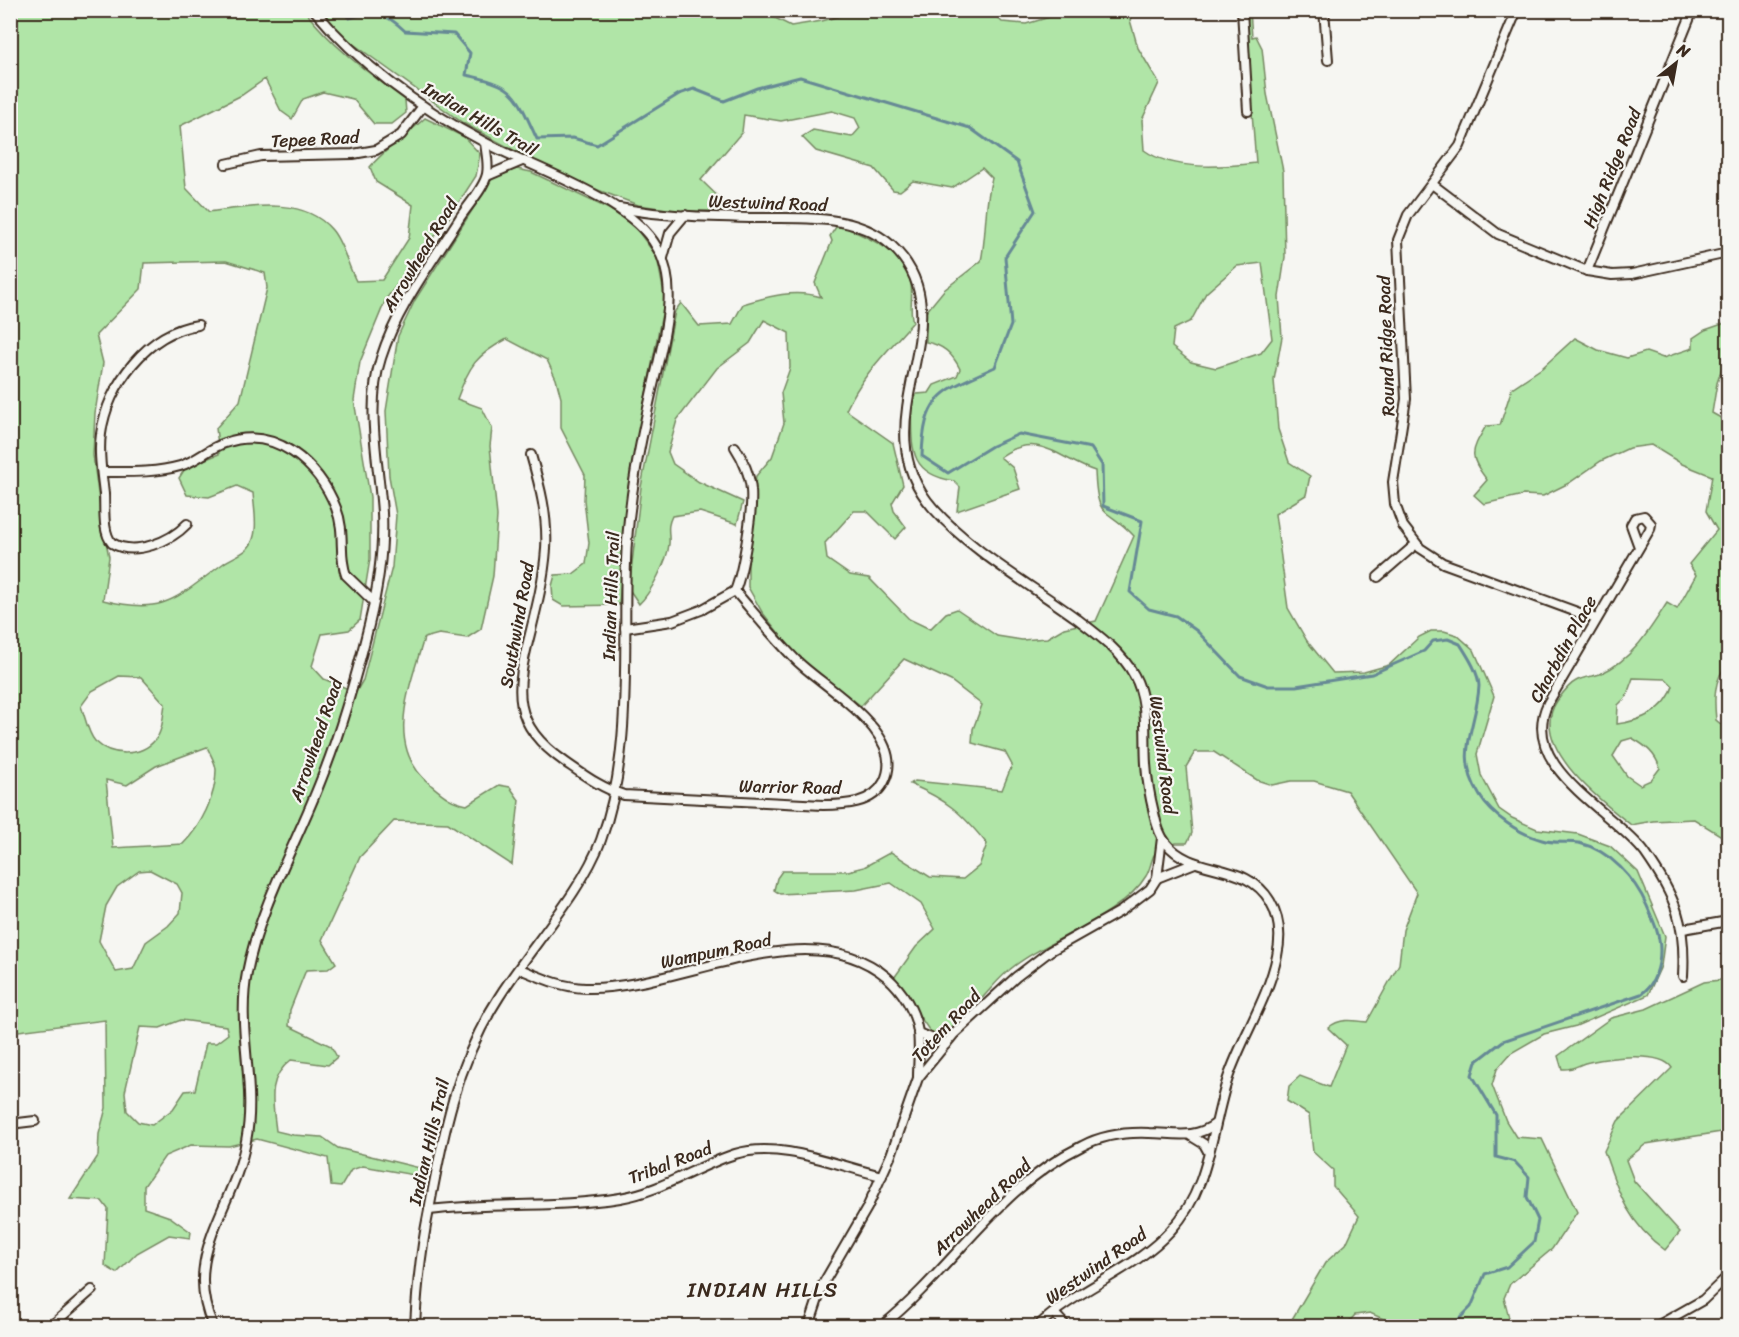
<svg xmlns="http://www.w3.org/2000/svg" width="1739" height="1337" font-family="Sriracha,sans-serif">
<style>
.green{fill:#b0e5a7;stroke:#768862;stroke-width:1.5;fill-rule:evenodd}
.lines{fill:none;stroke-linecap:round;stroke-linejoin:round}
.stream{stroke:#668995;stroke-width:3}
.street-casing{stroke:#3b2a1e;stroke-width:12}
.street{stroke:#f6f6f2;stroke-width:8}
.labels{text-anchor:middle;stroke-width:4.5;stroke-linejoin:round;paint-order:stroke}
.street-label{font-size:18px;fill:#3b2a1e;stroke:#f6f6f2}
.quarter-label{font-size:21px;letter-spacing:1.5px;fill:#3b2a1e;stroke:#f6f6f2}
</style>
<rect width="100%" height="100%" fill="#f6f6f2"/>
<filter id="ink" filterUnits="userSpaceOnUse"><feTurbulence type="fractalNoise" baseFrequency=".0167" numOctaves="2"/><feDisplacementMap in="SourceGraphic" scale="12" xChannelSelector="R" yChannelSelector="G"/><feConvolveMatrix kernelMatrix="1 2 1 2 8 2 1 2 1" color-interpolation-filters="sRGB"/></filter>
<g filter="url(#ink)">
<g class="green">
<path d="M 768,10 L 769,15 L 791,26 L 822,21 L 861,10 L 990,11 L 1002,22 L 1026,24 L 1070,11 L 1134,11 L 1130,20 L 1138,48 L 1159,83 L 1142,120 L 1144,150 C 1173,171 1222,167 1256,163 L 1244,11 L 1250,11 L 1252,37 L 1256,36 L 1262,48 L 1267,94 L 1283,171 L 1285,257 L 1279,297 L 1282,337 L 1274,380 L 1278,429 L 1289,462 L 1310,476 L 1306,495 L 1275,514 L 1288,608 L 1307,641 L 1333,673 L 1364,672 L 1389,665 L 1419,637 L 1431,631 L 1444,631 L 1457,635 L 1474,650 L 1494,696 L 1477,754 L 1481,775 L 1499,809 L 1512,818 L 1537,829 L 1578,834 L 1610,846 L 1638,872 L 1665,936 L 1661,966 L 1648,995 L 1576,1026 L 1544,1034 L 1511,1053 L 1497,1069 L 1492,1085 L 1506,1121 L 1516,1137 L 1542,1139 L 1577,1212 L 1552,1249 L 1510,1284 L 1504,1298 L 1511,1326 L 1399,1326 L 1370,1313 L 1355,1315 L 1345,1326 L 1288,1326 L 1325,1263 L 1346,1244 L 1359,1216 L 1333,1186 L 1333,1170 L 1313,1152 L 1309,1115 L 1287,1101 L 1289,1086 L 1300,1076 L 1329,1087 L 1346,1045 L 1328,1028 C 1339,1018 1353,1020 1367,1022 L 1399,964 L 1403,930 L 1417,893 L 1347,791 L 1314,781 L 1291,781 L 1272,785 L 1257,780 L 1214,752 L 1195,752 L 1186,767 L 1192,833 L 1187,843 L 1176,843 L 1154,855 C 1151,861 1150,870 1146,876 C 1121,918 1043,940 1007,972 C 984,991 962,1033 931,1033 L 894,978 L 916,947 L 935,929 L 921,904 L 891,883 L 856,890 L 780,894 L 774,890 L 777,878 L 782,871 L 848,871 L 864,867 L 891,852 L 930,877 L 963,879 L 979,866 L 987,844 C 961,812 947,800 910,784 L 915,781 L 1002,790 L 1012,765 L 1005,752 L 972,743 L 973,729 L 982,705 L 951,681 L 904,659 L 861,706 L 796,655 L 762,612 L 748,587 L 748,547 L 756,476 L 772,457 L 784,423 L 781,393 L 790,368 L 789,333 L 764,320 L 750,343 L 717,368 L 677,420 L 668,452 L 673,464 L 699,482 L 743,502 L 737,524 L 700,512 L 672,516 C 666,528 670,532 669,544 C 668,560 650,594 639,604 L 629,589 L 641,487 L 675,311 L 681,303 L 699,326 L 732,324 L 743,304 C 769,296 795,289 821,297 L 815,283 L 832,241 L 830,236 L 836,227 L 844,227 C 871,239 906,252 911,285 C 913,297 909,311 913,322 C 886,353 864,372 846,410 L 893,443 L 903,485 L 892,503 L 894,511 L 906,527 L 895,539 L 867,511 L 854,511 L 825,543 L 827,559 L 850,575 L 869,578 L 909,619 L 930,629 L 946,613 L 957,609 L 997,636 L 1022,640 L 1047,638 L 1064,628 L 1096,621 L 1134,536 C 1105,505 1097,522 1095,471 C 1060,460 1039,429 1000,457 L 1013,468 L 1020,489 L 957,511 L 960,487 L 954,481 C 904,473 913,442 911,400 L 917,394 L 929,393 L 934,385 L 957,376 L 960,369 C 952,353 943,345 926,342 L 926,312 L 944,290 L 981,261 C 987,232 984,206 992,178 L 982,168 L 952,188 L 913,181 L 900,191 L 893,190 L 874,168 L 816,151 L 802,137 L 813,130 L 852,137 L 860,128 L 855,118 L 832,111 L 781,121 L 744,115 L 742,132 L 701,180 L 733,211 L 682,211 L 638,205 L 566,178 L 463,123 L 341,35 L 320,11 ZM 1262,263 L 1272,339 L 1261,353 L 1216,368 L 1191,362 L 1172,347 L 1174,329 L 1191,321 L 1206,293 L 1237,266 Z"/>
<path d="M 10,11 L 305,11 C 331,46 370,74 405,100 L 406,113 L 392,124 L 374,124 L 353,99 L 323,92 L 303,99 L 292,119 L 281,111 L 265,79 L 242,95 L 180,126 L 186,188 L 209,212 C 248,207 303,195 332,230 C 343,243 348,266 356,281 L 382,280 L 409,238 L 413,205 L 376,182 L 370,167 C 386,148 407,135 425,118 L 464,137 L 480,154 L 476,176 L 448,219 L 386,299 L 360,362 L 354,400 L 370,497 L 370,559 L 360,620 L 349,630 L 322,634 L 312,666 L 324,679 L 356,692 L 363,680 L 392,567 L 396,515 L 389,476 L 386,411 L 398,336 L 415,300 L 492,179 L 500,173 L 517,169 L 531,172 L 609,209 L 635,227 L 657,257 L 665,299 L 630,474 L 619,605 L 563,606 L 553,600 L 552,586 L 555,575 L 573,574 L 586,564 L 589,543 L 584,500 L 585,475 L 561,428 L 561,398 L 556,379 L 547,360 L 507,339 C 476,355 469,366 457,399 L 482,408 L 492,428 L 490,446 L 497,516 L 493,576 L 481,629 L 467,638 L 439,634 L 424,638 C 410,687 383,747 431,785 C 443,795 451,802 467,805 L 499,785 L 510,787 L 519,800 L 512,865 L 448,823 L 394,821 L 360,857 L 322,940 L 336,963 L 328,969 L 306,970 L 290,1010 L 289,1026 L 331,1046 L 337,1057 L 328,1065 L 291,1060 C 266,1079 273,1103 276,1131 L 293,1135 L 322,1137 L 338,1148 L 428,1170 L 425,1177 L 363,1166 L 351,1170 L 341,1187 L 331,1186 L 328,1158 L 257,1139 L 229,1146 L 191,1145 L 165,1156 L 144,1186 L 144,1208 L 170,1217 L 191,1232 L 190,1238 L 169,1235 L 137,1253 L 117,1273 L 105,1266 L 108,1209 L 102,1201 L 70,1199 L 98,1156 L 99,1134 L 106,1108 L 105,1020 L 11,1032 ZM 226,261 L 265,273 L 267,288 L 240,401 L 216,428 L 219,454 L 186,467 L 179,478 L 187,495 L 209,497 L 237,486 L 253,493 C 254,509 260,535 248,548 C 243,554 231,558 224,563 C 176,598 165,616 103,600 L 109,557 L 101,516 L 93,455 L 95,413 L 103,363 L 96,335 L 141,289 L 144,263 ZM 119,676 L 141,677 L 165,704 C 163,714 163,732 155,740 C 141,757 111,757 95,741 C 88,734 85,716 81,706 L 92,691 ZM 207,747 C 210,754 216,763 216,770 C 216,796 201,826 183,844 L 113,848 L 106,780 L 127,785 L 156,766 ZM 150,870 L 177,884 L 182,893 L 180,913 L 168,926 L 146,942 L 133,969 L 116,972 L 99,941 L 106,906 L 117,887 L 139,871 ZM 181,1020 L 226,1026 L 228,1034 L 216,1043 L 206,1043 L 195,1090 L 185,1091 L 173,1109 L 152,1125 L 138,1122 L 127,1111 L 125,1092 L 140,1027 L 160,1028 Z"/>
<path d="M 1728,322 L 1728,350 L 1717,383 L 1712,413 L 1728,422 L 1728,664 C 1713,679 1714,700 1716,720 L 1728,730 L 1728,840 L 1694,819 L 1653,821 L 1631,825 C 1601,801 1527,745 1557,701 C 1562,694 1568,685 1576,681 C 1584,676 1594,677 1602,673 C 1633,659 1650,629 1667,603 L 1677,609 L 1696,575 L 1689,564 L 1717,530 L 1706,511 L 1712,476 L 1682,464 L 1651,445 L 1629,448 L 1601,461 L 1569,483 L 1543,496 L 1523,495 L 1484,504 L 1474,495 L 1487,480 C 1468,455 1471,452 1486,426 L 1500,425 L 1512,388 L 1542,368 L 1575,338 L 1598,350 L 1627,358 L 1646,352 L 1663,358 L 1693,348 L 1693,338 L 1705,330 ZM 1633,678 L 1666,679 L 1673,686 C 1666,711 1640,721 1617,724 L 1618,705 L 1626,697 ZM 1632,738 C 1646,746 1655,753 1660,768 L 1651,780 L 1640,785 L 1627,776 L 1613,756 L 1622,741 Z"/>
<path d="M 1728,979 L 1728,1124 L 1721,1132 L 1646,1144 L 1626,1160 L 1634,1181 L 1680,1232 L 1665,1250 C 1628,1224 1618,1192 1604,1151 L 1618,1121 L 1672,1068 C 1661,1050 1608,1058 1589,1062 C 1578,1064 1575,1070 1562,1069 L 1558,1056 L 1611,1018 L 1646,1009 L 1704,982 Z"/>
</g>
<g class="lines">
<path class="stream" d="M 344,10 L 349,18 C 375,10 385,12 405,31 L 454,34 L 470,53 L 466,75 C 518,85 516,95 537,139 L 573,138 L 597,145 L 679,94 L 694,89 L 724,101 L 757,88 L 800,77 L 970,128 L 1017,162 L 1035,211 L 1005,257 L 1011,325 L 995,367 C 943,391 924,393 922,456 L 948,473 L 992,446 L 1019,434 L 1091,448 L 1102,465 L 1103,506 L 1142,521 L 1130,592 L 1149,609 L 1176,616 L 1197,631 L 1240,676 L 1268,686 L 1296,686 L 1372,674 L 1424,651 L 1433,641 L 1448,639 L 1460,644 C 1467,655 1479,673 1479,686 C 1477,728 1453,753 1480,796 C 1492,816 1520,834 1542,840 C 1554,844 1567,841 1579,843 C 1610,850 1635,879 1647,906 C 1653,920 1660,934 1660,950 C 1660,966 1655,985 1641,994 L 1503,1041 L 1476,1062 L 1472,1075 L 1496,1115 L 1496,1157 L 1515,1162 L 1529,1177 L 1527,1197 L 1538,1220 L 1534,1242 L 1507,1267 L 1485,1274 L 1471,1307 L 1452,1326"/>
<defs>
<g id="street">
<path d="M 314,10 C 361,66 421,109 486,143 C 534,168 623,197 653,241 C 681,281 665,332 655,377 C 641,438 628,499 626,561 C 623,653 633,753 601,840 C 582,892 529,949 499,997 C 456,1064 443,1134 429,1210 C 421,1249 417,1287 415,1326"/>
<polyline points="1242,10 1248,111"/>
<polyline points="1324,10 1328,60"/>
<polyline points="1517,10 1460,146 1408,215 1398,240 1406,399 1393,482 1395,504 1403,526 1420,548 1443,563 1596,619"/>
<polyline points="226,164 261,156 353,154 376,150 401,135 423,106"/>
<polyline points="487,176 522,161"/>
<polyline points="1432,184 1498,234 1587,271 1612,275 1632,274 1728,253"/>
<path d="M 619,208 C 662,216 706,217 750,218 C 799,219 860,211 897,251 C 966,325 858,423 933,508 C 972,552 1028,583 1076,618 C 1097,634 1121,651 1134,675 C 1149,702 1144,734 1146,764 C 1147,780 1150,797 1154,813 C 1156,823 1159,835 1166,843 C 1193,877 1246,860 1270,901 C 1280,918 1281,938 1277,956 C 1268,999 1242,1037 1228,1078 C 1211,1130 1210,1189 1171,1230 C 1134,1271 1078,1288 1038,1326"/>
<polyline points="663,258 670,233 685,215"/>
<polyline points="1587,271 1693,10"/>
<path d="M 531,455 C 540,486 548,516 546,549 C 544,578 537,606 530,634 C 515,692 511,724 565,762 C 584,775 601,788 624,795 L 823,805 C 844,805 873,804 884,782 C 909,734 823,687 796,660 C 774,638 755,614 735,591"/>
<path d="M 102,472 C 127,472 156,473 180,466 C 197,461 209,448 225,443 C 275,425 319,464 336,508 C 346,533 338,554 346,575 L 374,602"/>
<path d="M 187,524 C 171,541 135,557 112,543 C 102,532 105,508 104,494 C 102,474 98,454 101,434 C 107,385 148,332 198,325"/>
<path d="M 1639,547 L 1631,525 L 1635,518 L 1644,516 L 1651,524 L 1650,529 L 1548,703 C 1517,767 1615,812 1645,853 C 1676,897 1686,923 1683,976"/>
<polyline points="1378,577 1416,544"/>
<path d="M 625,628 L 672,621 L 701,610 L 735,591 C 743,571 753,511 751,490 C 750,476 743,459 735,447"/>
<polyline points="1157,878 1195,863"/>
<polyline points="1683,929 1728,921"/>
<path d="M 520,969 C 542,978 561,987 585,988 C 677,991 807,909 887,977 C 903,991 915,1011 918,1032 C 920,1047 918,1063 918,1078"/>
<polyline points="918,1033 946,1044"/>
<polyline points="10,1124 35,1121"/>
<polyline points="1191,1136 1204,1144 1209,1153"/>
<path d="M 429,1210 C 492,1202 557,1208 620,1198 C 662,1191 695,1167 735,1154 C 781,1140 837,1166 882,1176"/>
<polyline points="1054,1313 1066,1326"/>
<polyline points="51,1326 92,1290"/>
<path d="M 213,1326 C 181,1255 234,1208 246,1141 C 257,1086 236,1029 247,973 C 259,908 297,842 321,780 C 341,731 356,677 369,625 C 378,588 384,552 382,513 C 379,463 365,407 381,358 C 397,307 433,261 461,216 C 469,204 484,188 487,174 C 489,164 486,152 485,143"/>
<polyline points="809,1326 823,1284 867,1208 891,1155 918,1078 954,1034 1016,977 1050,951 1121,911 1150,889 1157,878 1162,838"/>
<path d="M 882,1326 C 952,1270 999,1186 1082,1146 C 1103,1135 1126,1132 1149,1133 C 1174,1133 1194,1140 1215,1124"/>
<polyline points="1657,1326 1703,1300 1728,1276"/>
</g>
</defs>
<use href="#street" class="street-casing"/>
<use href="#street" class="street"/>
</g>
</g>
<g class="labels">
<g class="street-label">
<text transform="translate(480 119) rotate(30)" y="6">Indian Hills Trail</text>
<text transform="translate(315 139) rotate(-3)" y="6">Tepee Road</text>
<text transform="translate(1612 168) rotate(-68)" y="6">High Ridge Road</text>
<text transform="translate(768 203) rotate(2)" y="6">Westwind Road</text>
<text transform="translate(420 255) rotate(-59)" y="6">Arrowhead Road</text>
<text transform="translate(1386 346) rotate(-92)" y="6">Round Ridge Road</text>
<text transform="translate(611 596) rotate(-88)" y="6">Indian Hills Trail</text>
<text transform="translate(517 625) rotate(-80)" y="6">Southwind Road</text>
<text transform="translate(1563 649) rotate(-61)" y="6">Charbdin Place</text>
<text transform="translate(316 740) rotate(-71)" y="6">Arrowhead Road</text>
<text transform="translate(1163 755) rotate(83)" y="6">Westwind Road</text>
<text transform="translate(790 787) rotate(1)" y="6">Warrior Road</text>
<text transform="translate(716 951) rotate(-12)" y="6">Wampum Road</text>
<text transform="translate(946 1026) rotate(-47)" y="6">Totem Road</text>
<text transform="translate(429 1142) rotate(-77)" y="6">Indian Hills Trail</text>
<text transform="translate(670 1163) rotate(-21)" y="6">Tribal Road</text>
<text transform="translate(982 1207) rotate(-44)" y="6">Arrowhead Road</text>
<text transform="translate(1096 1266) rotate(-35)" y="6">Westwind Road</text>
</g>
<g class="quarter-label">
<text x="763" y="1297">INDIAN HILLS</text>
</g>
</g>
<rect width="1739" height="1337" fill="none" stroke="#f6f6f2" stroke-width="36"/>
<rect x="18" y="18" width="1703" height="1301" fill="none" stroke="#3b2a1e" stroke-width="2" filter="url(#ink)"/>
<g transform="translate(1676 63) rotate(31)" stroke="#f6f6f2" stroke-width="4.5" paint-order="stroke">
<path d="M0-4.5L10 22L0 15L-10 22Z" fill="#3b2a1e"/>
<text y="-9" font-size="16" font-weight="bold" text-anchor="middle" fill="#3b2a1e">N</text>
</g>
</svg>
